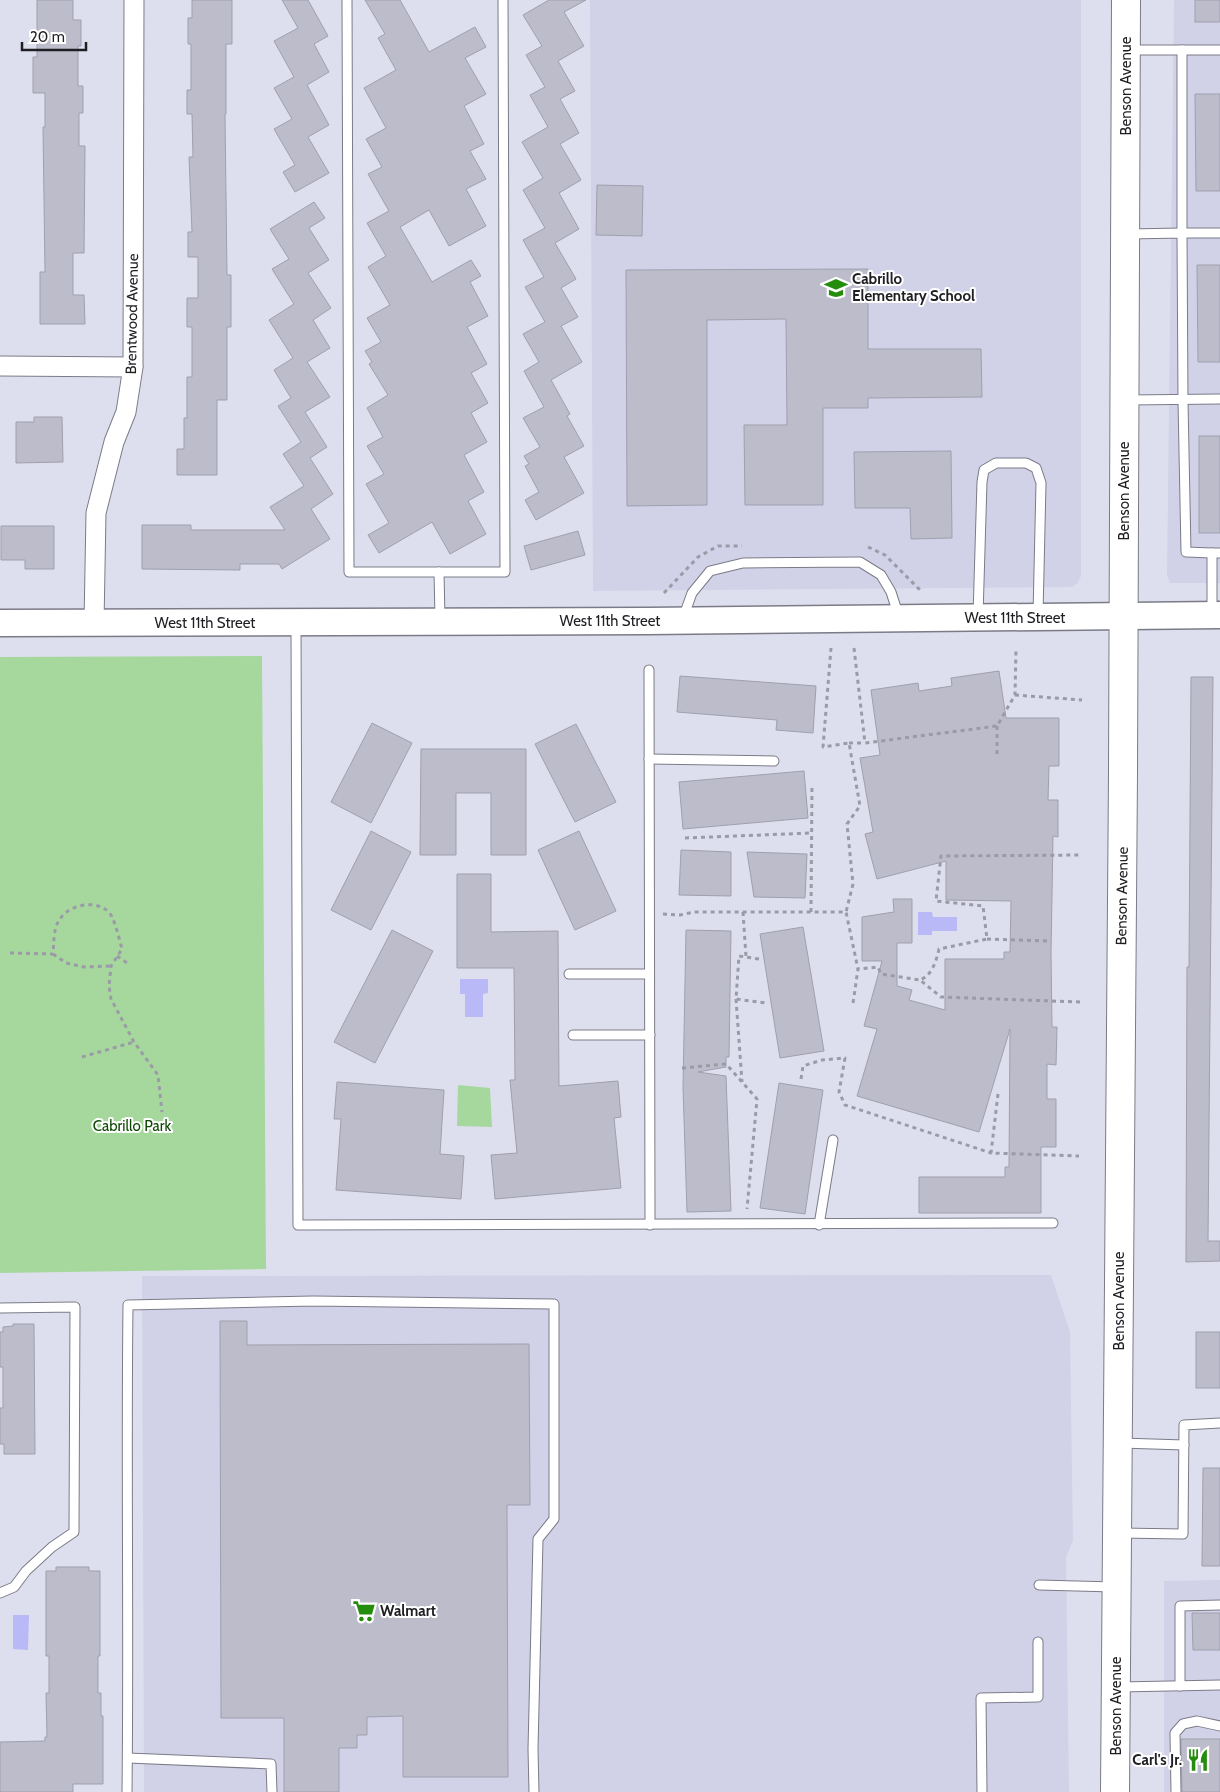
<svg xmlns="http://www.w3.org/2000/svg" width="1220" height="1792" font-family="Cabin,sans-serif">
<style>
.built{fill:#d1d2e8}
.green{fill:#a6d89e}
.water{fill:#bab9f7}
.building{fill:#bcbccb;stroke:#9f9fae}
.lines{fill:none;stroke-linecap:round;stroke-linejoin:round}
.lane-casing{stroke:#7b7b88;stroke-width:11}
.street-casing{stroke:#7b7b88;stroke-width:21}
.secondary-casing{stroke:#7b7b88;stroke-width:29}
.primary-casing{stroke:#7b7b88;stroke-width:30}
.path{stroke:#9b9ba7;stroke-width:3;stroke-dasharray:4 4;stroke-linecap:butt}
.lane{stroke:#fff;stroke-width:9}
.street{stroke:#fff;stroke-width:19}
.secondary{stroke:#fff;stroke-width:26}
.primary{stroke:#fff;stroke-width:28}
.labels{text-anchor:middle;stroke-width:4;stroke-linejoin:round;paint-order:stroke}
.street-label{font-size:15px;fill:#1e1e23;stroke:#fff}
.poi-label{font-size:15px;font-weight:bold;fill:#1e1e23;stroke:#fff;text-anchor:start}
.park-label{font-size:15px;fill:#0e4704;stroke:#fff}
</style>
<rect width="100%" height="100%" fill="#dedfee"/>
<g class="built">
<polygon points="590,0 1081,0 1081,576 1078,583 1072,587 593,591"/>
<polygon points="1174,0 1220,0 1220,583 1170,583 1167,575"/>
<polygon points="1051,1275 1070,1332 1073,1541 1066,1557 1069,1792 144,1792 142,1276"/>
<polygon points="1220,1580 1220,1792 1164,1792 1164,1581"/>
</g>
<g class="green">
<polygon points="262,656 266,1269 0,1273 0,657"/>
<polygon points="458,1085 490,1088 492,1127 457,1126"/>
</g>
<g class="water">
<polygon points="918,912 932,912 933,917 957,917 957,931 932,931 932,935 918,935"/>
<polygon points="460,979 488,979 488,993 483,994 483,1017 465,1017 465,994 460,994"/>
<polygon points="13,1615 29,1615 28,1650 13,1649"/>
</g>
<g class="building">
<polygon points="37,0 73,0 73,20 81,20 81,46 78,46 78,86 83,86 83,113 79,113 79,146 85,146 84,253 73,253 73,295 84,295 85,324 40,324 40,272 45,272 43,127 45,127 45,93 33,93 33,57 37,57"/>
<polygon points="192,0 232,0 232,44 226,44 226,114 225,114 227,275 231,275 231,327 227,327 227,400 217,400 217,475 177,475 177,449 184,449 184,418 187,418 187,377 192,377 192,327 187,327 187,298 198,298 198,257 188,257 188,232 192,232 189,157 193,157 192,114 187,114 187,90 191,90 191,44 188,44 188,18 192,18"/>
<polygon points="282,0 308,0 328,36 314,44 329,72 307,85 329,125 308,137 329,173 295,192 283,172 295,165 274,129 292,119 274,88 294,77 274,41 298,28"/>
<polygon points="365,0 400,0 429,52 475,27 486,47 465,58 486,94 464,106 484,144 470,151 486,179 466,189 486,226 449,246 429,210 400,227 432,282 471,260 481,276 470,282 488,316 467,327 487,364 471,373 488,403 471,413 487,442 464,455 484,492 468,501 486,534 450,554 432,522 379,553 368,535 389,523 366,484 384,474 367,446 383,437 367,408 388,395 369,364 372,362 365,351 381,342 367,318 390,305 368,267 386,256 367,223 389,211 368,174 382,167 366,139 386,128 364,88 396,70 378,38 385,34"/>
<polygon points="549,0 586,0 564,12 584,46 558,61 575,91 560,99 579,133 560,144 581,180 559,193 579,229 555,243 576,279 561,288 578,317 561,326 582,362 551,380 570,414 567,416 584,446 564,457 584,493 536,520 525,500 539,492 525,466 529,464 524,456 540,447 523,418 544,407 524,371 539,362 523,334 545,322 525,287 544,277 523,240 545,228 523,190 543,178 522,142 548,127 530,95 545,87 526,55 542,46 523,15"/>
<rect x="1195" y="0" width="25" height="22"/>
<polygon points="1195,94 1220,94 1220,191 1196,191"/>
<polygon points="597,185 643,186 642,236 596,235"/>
<polygon points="314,202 325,218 309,228 329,260 308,273 331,308 313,320 330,348 307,362 330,397 305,412 327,447 310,458 333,494 311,509 330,539 282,569 279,564 240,564 240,570 142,569 142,525 191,525 191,530 285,530 270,507 304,486 283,454 301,442 278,406 291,398 274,370 293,358 269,320 294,304 272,269 289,259 270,229"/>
<polygon points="1197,265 1220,265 1220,362 1198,362"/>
<polygon points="868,269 868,349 981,349 982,397 868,398 868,408 823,408 823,505 745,505 744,425 787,425 786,319 707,320 707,505 627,506 626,270"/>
<polygon points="34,417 62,417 63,462 16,463 16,422 34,422"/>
<rect x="1199" y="436" width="21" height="97"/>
<polygon points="951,451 952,538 911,539 910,508 855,508 854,452"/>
<polygon points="1,526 54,526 54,569 25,569 25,560 1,560"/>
<polygon points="578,531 585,555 531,570 524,546"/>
<polygon points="999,671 1006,718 1059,718 1059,766 1049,766 1048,800 1058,800 1058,837 1053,836 1051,952 1052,1027 1057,1027 1056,1065 1047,1064 1047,1099 1056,1099 1056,1147 1041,1147 1041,1213 919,1213 919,1177 1005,1177 1005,1167 1009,1167 1010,1029 979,1132 857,1096 877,1029 864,1026 882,961 862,961 862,917 894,912 893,899 912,899 912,943 897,943 897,986 912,990 909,1000 945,1010 945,959 1004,959 1004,952 1010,952 1011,901 946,900 946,861 877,879 865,834 873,832 860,758 880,755 871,690 918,683 919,691 952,686 951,678"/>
<polygon points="680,676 816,686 813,733 776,730 777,720 677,712"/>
<polygon points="1191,677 1213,677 1208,1241 1220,1241 1220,1261 1186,1262 1187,967 1189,967"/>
<polygon points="372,723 412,743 371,823 331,802"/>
<polygon points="576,724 616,802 575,822 535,744"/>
<polygon points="421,749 526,749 526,855 491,855 491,793 456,793 456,855 420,855"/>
<polygon points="804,771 808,818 683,829 679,782"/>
<polygon points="371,831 411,852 371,930 331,910"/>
<polygon points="579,831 616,911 575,930 538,850"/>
<polygon points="681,850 731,852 731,896 679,895"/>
<polygon points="747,852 807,854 805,898 754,897"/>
<polygon points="457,874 491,874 491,932 558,931 559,1086 618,1081 621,1117 614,1118 621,1188 495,1199 491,1155 517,1153 510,1080 515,1080 514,968 457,968"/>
<polygon points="803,927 824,1051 780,1058 760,934"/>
<polygon points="392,930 433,951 375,1063 334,1042"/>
<polygon points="686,930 731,931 729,1057 726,1057 726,1067 698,1072 726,1076 731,1211 687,1212 683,1087"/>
<polygon points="337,1082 444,1090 440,1154 464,1156 461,1199 336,1190 341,1119 334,1119"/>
<polygon points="779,1083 823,1090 805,1214 760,1208"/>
<polygon points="220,1321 247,1321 247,1345 529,1344 530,1505 507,1505 508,1777 403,1777 403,1716 367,1717 367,1735 357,1735 357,1748 339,1748 339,1792 284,1792 284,1718 221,1718"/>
<polygon points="13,1324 34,1324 35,1454 4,1454 4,1444 0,1444 0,1408 3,1408 3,1367 0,1367 0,1332 3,1332 3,1327 13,1326"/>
<rect x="1196" y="1332" width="24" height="56"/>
<polygon points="1203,1468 1220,1468 1220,1566 1202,1566"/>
<polygon points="56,1567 89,1567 89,1571 100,1571 100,1656 98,1656 98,1693 101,1693 101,1716 103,1716 103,1784 73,1784 73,1792 0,1792 0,1742 45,1741 45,1737 47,1737 46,1693 49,1693 49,1656 46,1656 46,1571 56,1571"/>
<polygon points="1192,1613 1220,1613 1220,1650 1193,1650"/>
<polygon points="1181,1739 1220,1739 1220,1792 1182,1792"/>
</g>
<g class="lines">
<defs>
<g id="lane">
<polyline points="347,0 349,572 505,572 503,0"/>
<polyline points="1129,50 1182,50 1182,233 1220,233"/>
<polyline points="1182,50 1220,50"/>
<polyline points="1128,234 1182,233 1183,401 1186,552 1212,553"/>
<polyline points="1128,400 1220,399"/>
<polyline points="439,572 440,619"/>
<polyline points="1212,613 1212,553 1220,553"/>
<polyline points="978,616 982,482 984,470 996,463 1026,463 1036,468 1041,483 1038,615"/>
<polyline points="683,618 692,593 710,571 743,563 860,562 881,575 891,592 899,617"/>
<polyline points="296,623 298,1225 1053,1223"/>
<polyline points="649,670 650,1225"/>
<polyline points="649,759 774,761"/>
<polyline points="569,974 649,974"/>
<polyline points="573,1035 650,1035"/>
<polyline points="819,1225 833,1140"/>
<polyline points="0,1308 75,1307 74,1532 52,1547 26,1571 14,1587 0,1593"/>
<polyline points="1121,1443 1184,1445"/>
<polyline points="1120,1533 1183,1534 1184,1425 1220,1423"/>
<polyline points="1039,1585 1114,1587"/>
<polyline points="1180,1686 1180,1606 1220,1605"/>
<polyline points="1119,1687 1220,1685"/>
<polyline points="128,1758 271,1764 272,1792"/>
<path d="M 127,1792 C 129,1630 126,1467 128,1305 L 313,1301 L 554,1304 L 554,1519 L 538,1539 L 533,1749 L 534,1792"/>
<polyline points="982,1792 981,1698 1038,1697 1038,1642"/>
<polyline points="1176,1792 1175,1733 1183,1724 1197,1721 1220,1726"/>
</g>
<g id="street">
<polyline points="0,366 133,367"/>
<polyline points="94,623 96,513 114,442 126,412 133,367 134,0"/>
</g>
<polyline id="secondary" points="0,623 648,621 1220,615"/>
<polyline id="primary" points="1115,1792 1123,774 1126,0"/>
</defs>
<use href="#lane" class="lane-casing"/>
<use href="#street" class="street-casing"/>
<use href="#secondary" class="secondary-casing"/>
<use href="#primary" class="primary-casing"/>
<g class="path">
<polyline points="868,547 885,555 921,591"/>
<polyline points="664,593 698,557 718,546 742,546"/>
<polyline points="831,648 823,747 849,743 860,806 847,824 853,884 846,912"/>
<polyline points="854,648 865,743 997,726 1015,695 1016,648"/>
<polyline points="1015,695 1082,700"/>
<polyline points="849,743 865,743"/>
<polyline points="997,754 997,726"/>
<polyline points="685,838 811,833"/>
<polyline points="743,912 746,957"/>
<polyline points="811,912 812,784"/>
<polyline points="663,914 680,915 694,912 846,912 858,969"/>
<polyline points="987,939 1047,941"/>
<path d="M 10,953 L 53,954 C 54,943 53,928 60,919 C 69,904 100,898 111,915 C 116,925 119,938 122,949 L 111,966 L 109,986 L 111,999 L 134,1042 L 158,1075 L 162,1112"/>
<polyline points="53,954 66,963 84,967 111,966"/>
<polyline points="117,956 130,965"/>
<polyline points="759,959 739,956 736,999 766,1003"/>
<polyline points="736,999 742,1082"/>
<path d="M 1080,1002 L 941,997 L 920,980 C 932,975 936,962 939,949 L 987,939 L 983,906 L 936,901 L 941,856 L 1081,855"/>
<polyline points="853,1003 858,969 878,967 881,974 920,980"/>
<polyline points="82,1057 134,1042"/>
<polyline points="682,1068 726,1064 757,1099 747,1209"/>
<polyline points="801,1079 803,1066 822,1060 845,1058 839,1092 845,1105 991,1153"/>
<polyline points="998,1094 991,1153 1079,1156"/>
</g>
<use href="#lane" class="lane"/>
<use href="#street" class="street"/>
<use href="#secondary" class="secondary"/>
<use href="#primary" class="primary"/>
</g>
<defs>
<symbol id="school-bare" viewBox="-9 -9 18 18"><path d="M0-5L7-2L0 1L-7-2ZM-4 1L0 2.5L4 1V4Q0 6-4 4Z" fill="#258d0d" stroke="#fff" stroke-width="2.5" paint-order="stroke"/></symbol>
<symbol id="supermarket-bare" viewBox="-9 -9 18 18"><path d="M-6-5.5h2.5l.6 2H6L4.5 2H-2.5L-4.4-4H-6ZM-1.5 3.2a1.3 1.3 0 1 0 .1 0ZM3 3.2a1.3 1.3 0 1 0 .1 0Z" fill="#258d0d" stroke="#fff" stroke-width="2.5" paint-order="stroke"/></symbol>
<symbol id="restaurant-bare" viewBox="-9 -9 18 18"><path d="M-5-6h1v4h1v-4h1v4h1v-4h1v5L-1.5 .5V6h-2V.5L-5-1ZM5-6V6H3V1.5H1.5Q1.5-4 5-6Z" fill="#258d0d" stroke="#fff" stroke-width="2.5" paint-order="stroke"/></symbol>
</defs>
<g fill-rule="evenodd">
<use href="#school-bare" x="820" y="272" width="32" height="32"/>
<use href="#supermarket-bare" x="348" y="1595" width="32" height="32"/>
<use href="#restaurant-bare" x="1182" y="1744" width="32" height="32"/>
</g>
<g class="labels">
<g class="street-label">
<text transform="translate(1126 86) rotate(-90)" y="5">Benson Avenue</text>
<text transform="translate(132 314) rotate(-89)" y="5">Brentwood Avenue</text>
<text transform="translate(1124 491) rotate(-90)" y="5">Benson Avenue</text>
<text x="1015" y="623">West 11th Street</text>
<text x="610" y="626">West 11th Street</text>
<text x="205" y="628">West 11th Street</text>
<text transform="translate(1122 896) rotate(-89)" y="5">Benson Avenue</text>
<text transform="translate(1119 1301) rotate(-90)" y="5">Benson Avenue</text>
<text transform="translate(1116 1706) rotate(-90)" y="5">Benson Avenue</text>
</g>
<g class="poi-label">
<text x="852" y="284">Cabrillo<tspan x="852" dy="17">Elementary School</tspan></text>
<text x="380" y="1616">Walmart</text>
<text x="1182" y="1765" text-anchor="end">Carl's Jr.</text>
</g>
<g class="park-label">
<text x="132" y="1131">Cabrillo Park</text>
</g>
</g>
<path d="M22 42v8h64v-8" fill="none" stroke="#1e1e23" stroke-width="2.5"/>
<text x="30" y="42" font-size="15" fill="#1e1e23" stroke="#ffffff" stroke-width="4" paint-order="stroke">20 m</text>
</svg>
